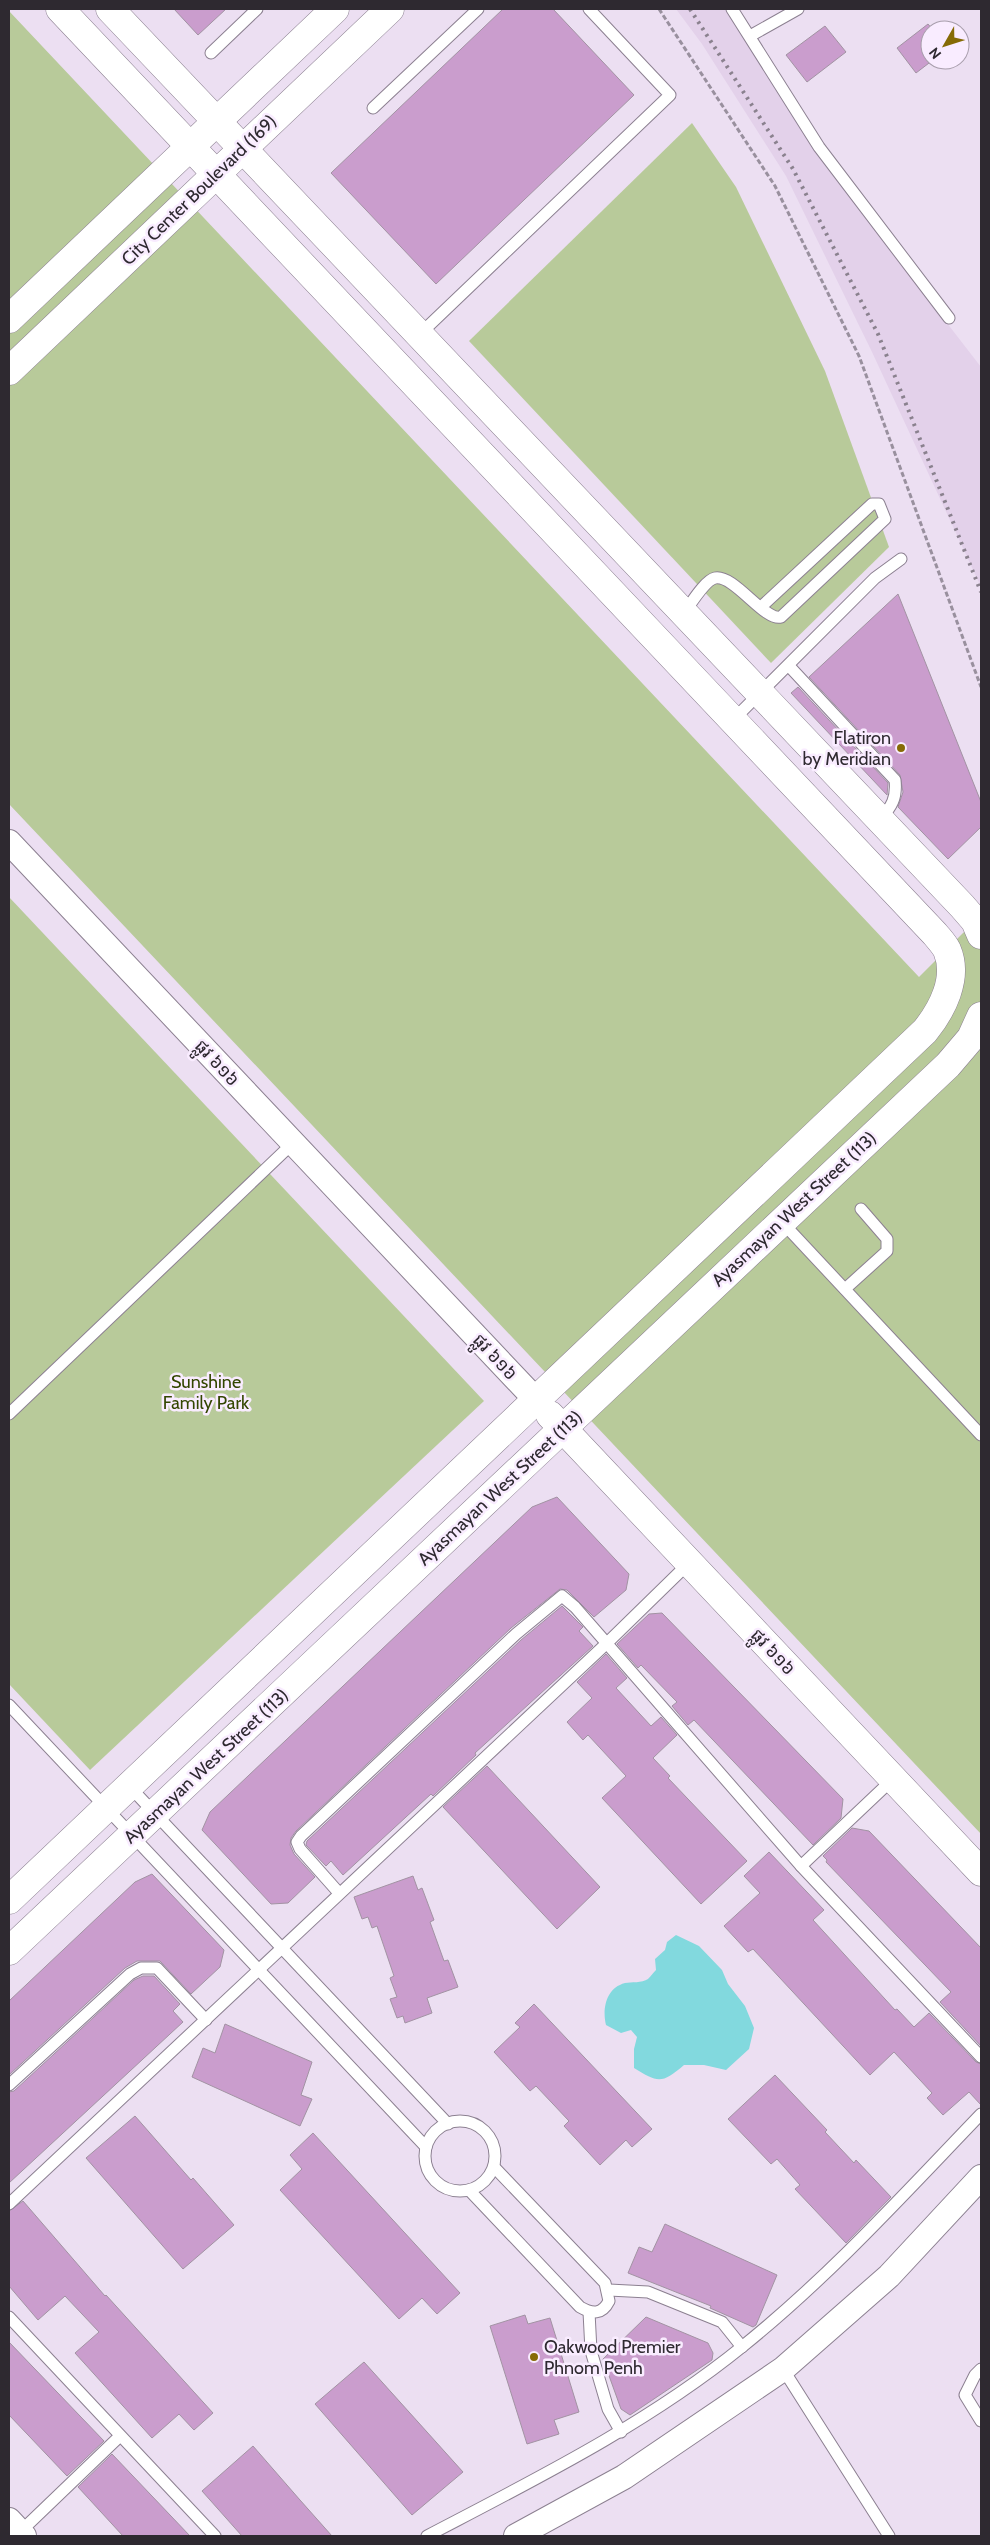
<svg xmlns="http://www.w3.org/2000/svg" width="990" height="2545" font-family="Cabin,'Noto Sans Khmer',sans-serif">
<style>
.built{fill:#e3d1ea}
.green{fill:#b8ca9a}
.water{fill:#82d9de}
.building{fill:#ca9dcd;stroke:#a293a3}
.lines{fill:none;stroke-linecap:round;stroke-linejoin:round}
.lane-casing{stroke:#8c8091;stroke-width:13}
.street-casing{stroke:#8c8091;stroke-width:26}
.secondary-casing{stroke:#8c8091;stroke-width:29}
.path{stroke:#99909e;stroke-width:3;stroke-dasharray:5 2.5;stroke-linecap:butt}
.lane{stroke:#fff;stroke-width:11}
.street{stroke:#fff;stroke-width:24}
.secondary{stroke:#fff;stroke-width:28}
.rail{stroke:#8a818e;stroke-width:4;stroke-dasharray:2.5 5;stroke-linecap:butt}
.poi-dot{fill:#866b06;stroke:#f9ecff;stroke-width:2}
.labels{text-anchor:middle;stroke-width:5;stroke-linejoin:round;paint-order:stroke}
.street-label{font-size:18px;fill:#2e2930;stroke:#f9ecff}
.poi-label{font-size:18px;fill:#2e2930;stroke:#f9ecff;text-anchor:end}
.park-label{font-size:18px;fill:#334600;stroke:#f9ecff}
</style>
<rect width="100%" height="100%" fill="#ecdff2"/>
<polygon class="built" points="676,9 727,9 817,155 981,367 981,587 872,352 786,176 702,44"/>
<g class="green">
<polygon points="9,11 919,977 981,915 981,1834 9,804"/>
<polygon points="692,123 736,187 825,371 889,547 771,663 469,341"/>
<polygon points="9,897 484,1401 90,1770 9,1684"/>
</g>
<path class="water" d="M 676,1935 L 699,1946 L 722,1970 L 728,1984 L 745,2006 L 754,2028 L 749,2049 L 726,2070 L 704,2065 L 684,2065 C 662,2084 658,2083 634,2068 L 634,2049 L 637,2037 L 631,2030 L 621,2033 L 606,2025 C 602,2009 606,1988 625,1983 C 631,1982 642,1983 648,1979 C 651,1976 653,1973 656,1970 L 655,1959 L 665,1950 L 667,1942 Z"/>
<g class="building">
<polygon points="174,9 226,9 198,35"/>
<polygon points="503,9 553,9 634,95 436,284 331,173"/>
<polygon points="928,24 933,30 930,30 930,60 933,60 916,73 897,48"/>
<polygon points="825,26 846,52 807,82 786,55"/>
<polygon points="898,594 981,802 981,827 948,859 898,807 903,792 900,775 809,677"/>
<polygon points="798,687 888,783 887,795 791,693"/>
<polygon points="557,1497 629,1574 626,1590 594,1617 567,1590 560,1589 511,1628 296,1831 291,1838 290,1845 294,1854 315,1877 288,1903 271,1904 202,1830 210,1812 532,1507"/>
<polygon points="562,1606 583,1627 579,1631 593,1646 475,1753 476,1755 433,1796 431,1794 343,1875 331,1861 326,1866 306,1845 307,1841 521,1640"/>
<polygon points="662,1613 843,1799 841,1818 813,1845 694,1720 688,1725 672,1706 677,1702 641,1665 638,1668 617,1644 649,1614"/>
<polygon points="606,1654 627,1678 616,1688 651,1726 661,1717 677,1735 653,1758 670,1776 668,1778 747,1861 701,1904 602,1798 626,1776 588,1735 583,1740 567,1722 592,1698 577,1682"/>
<polygon points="487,1766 600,1887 557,1929 443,1807"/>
<polygon points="852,1828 869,1831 981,1948 981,2046 940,2002 951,1992 826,1862 827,1860 823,1856"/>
<polygon points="769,1852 824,1910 813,1920 895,2010 897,2009 914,2027 929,2013 976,2062 981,2064 981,2105 969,2092 943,2115 927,2098 932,2093 894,2052 870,2075 753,1949 748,1952 724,1926 760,1893 744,1876"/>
<polygon points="152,1874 224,1950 220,1967 191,1994 160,1961 137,1961 125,1968 9,2075 9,2001 135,1882"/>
<polygon points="413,1876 418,1890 422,1888 434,1920 430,1922 444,1961 448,1960 458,1987 427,1998 432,2013 405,2023 403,2016 397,2018 390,1999 397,1997 390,1978 394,1976 377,1926 372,1928 368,1917 362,1919 354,1897"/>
<polygon points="143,1976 154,1976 180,2004 173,2011 183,2022 9,2183 9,2092 14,2091 134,1980"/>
<polygon points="534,2004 652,2129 632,2147 626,2140 600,2165 564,2126 569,2121 536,2086 530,2091 494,2052 520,2027 515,2023"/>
<polygon points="225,2024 312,2062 301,2095 312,2099 300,2126 192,2077 203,2048 215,2053"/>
<polygon points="775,2075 827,2130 825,2132 854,2163 856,2160 891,2197 846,2243 795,2189 800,2185 777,2159 771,2164 728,2119"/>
<polygon points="135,2116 191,2180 193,2178 234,2225 183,2269 86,2158"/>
<polygon points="313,2133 460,2293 437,2314 422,2298 399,2319 280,2190 302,2169 290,2155"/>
<polygon points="23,2201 105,2296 106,2295 213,2413 194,2430 179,2414 152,2438 75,2353 99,2332 65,2296 38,2320 9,2286 9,2211"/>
<polygon points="665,2224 777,2275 756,2325 753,2327 710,2308 711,2306 628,2273 639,2247 652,2252"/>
<polygon points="525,2315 528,2324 550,2318 579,2412 554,2420 559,2434 527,2444 490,2326"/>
<polygon points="646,2317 708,2343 713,2353 712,2360 630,2415 621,2409 603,2359"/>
<polygon points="9,2342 104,2441 67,2476 9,2415"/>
<polygon points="364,2362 463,2472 412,2515 315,2404"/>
<polygon points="253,2446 300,2500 332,2536 242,2536 202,2491"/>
<polygon points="112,2454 190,2536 123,2536 78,2487"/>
</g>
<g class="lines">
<defs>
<g id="lane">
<polyline points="732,9 819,147 949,318"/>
<polyline points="750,36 798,9"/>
<polyline points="211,53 257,9"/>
<polyline points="373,108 478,9"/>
<polyline points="420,334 670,95 589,9"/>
<path d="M 684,613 C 690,605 705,580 715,578 C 734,574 765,622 781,617 L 885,519 L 879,504 L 872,504 L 762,606"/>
<path d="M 789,666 L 895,780 C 897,798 892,806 880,820"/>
<polyline points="733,720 875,578 901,559"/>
<polyline points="781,1221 981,1435"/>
<polyline points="845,1289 887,1251 887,1239 861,1209"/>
<polyline points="9,1414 293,1143"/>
<polyline points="9,1705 426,2147"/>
<polyline points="129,1786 448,2124"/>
<polyline points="801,1866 893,1779"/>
<polyline points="339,1893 300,1849 297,1842 301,1836 516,1634 562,1596 575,1607 801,1866 981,2057"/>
<polyline points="9,2085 130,1974 141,1968 157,1968 206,2020"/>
<circle cx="460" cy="2156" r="35"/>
<path d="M 469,2190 L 580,2307 C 592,2314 602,2315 609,2301 L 605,2283 L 494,2167"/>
<polyline points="9,2204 606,1644 689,1563"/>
<polyline points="609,2290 648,2292 722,2322 742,2347"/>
<polyline points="589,2312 591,2351 608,2409 621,2432"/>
<polyline points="9,2317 215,2536"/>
<polyline points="783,2369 889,2536"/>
<polyline points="981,2369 975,2375 965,2395 981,2421"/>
<polyline points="20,2532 120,2436"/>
<path d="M 427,2536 C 536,2479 647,2424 743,2346 C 830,2276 904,2194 981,2114"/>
</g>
<g id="street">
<polyline points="9,842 536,1400"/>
<polyline points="9,2520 24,2536"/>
<polyline points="516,2536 624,2477 783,2369 889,2276 981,2177"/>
</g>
<g id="secondary">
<polyline points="110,9 962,906 975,921 981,935"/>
<polyline points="9,319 335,9"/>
<polyline points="9,371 390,9"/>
<polyline points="550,1415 981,1872"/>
<path d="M 9,1900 L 925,1031 C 942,1010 959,978 947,950 C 944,944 939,939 935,934 L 60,9"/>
<polyline points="9,1951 948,1065 971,1038 981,1016"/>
</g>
</defs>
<use href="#lane" class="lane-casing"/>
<use href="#street" class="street-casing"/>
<use href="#secondary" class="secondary-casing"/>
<polyline class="path" points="659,9 775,186 859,356 981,687"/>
<use href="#lane" class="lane"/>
<use href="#street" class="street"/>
<use href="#secondary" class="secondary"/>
<polyline class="rail" points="690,9 793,169 878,334 981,592"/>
</g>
<g class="poi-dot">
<circle cx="901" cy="748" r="5"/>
<circle cx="534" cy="2357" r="5"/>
</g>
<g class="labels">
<g class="street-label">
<text transform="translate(199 190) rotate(-44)" y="6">City Center Boulevard (169)</text>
<text transform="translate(217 1063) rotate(47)" y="6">ផ្លូវ ៦១៦</text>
<text transform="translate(794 1209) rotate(-43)" y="6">Ayasmayan West Street (113)</text>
<text transform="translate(495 1357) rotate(47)" y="6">ផ្លូវ ៦១៦</text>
<text transform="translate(500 1488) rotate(-43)" y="6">Ayasmayan West Street (113)</text>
<text transform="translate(773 1652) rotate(47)" y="6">ផ្លូវ ៦១៦</text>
<text transform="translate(206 1766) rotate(-43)" y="6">Ayasmayan West Street (113)</text>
</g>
<g class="poi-label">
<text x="891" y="744">Flatiron<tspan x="891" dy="21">by Meridian</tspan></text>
<text x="544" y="2353" text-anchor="start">Oakwood Premier<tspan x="544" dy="21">Phnom Penh</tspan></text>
</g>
<g class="park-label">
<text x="206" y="1388">Sunshine<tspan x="206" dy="21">Family Park</tspan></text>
</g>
</g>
<rect width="990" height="2545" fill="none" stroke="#2e2930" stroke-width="20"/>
<g transform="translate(945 45) rotate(231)"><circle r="24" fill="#f9ecff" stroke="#a89eac"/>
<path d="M0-4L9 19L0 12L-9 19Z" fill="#866b06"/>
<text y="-8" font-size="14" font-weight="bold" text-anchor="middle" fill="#2e2930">N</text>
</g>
</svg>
